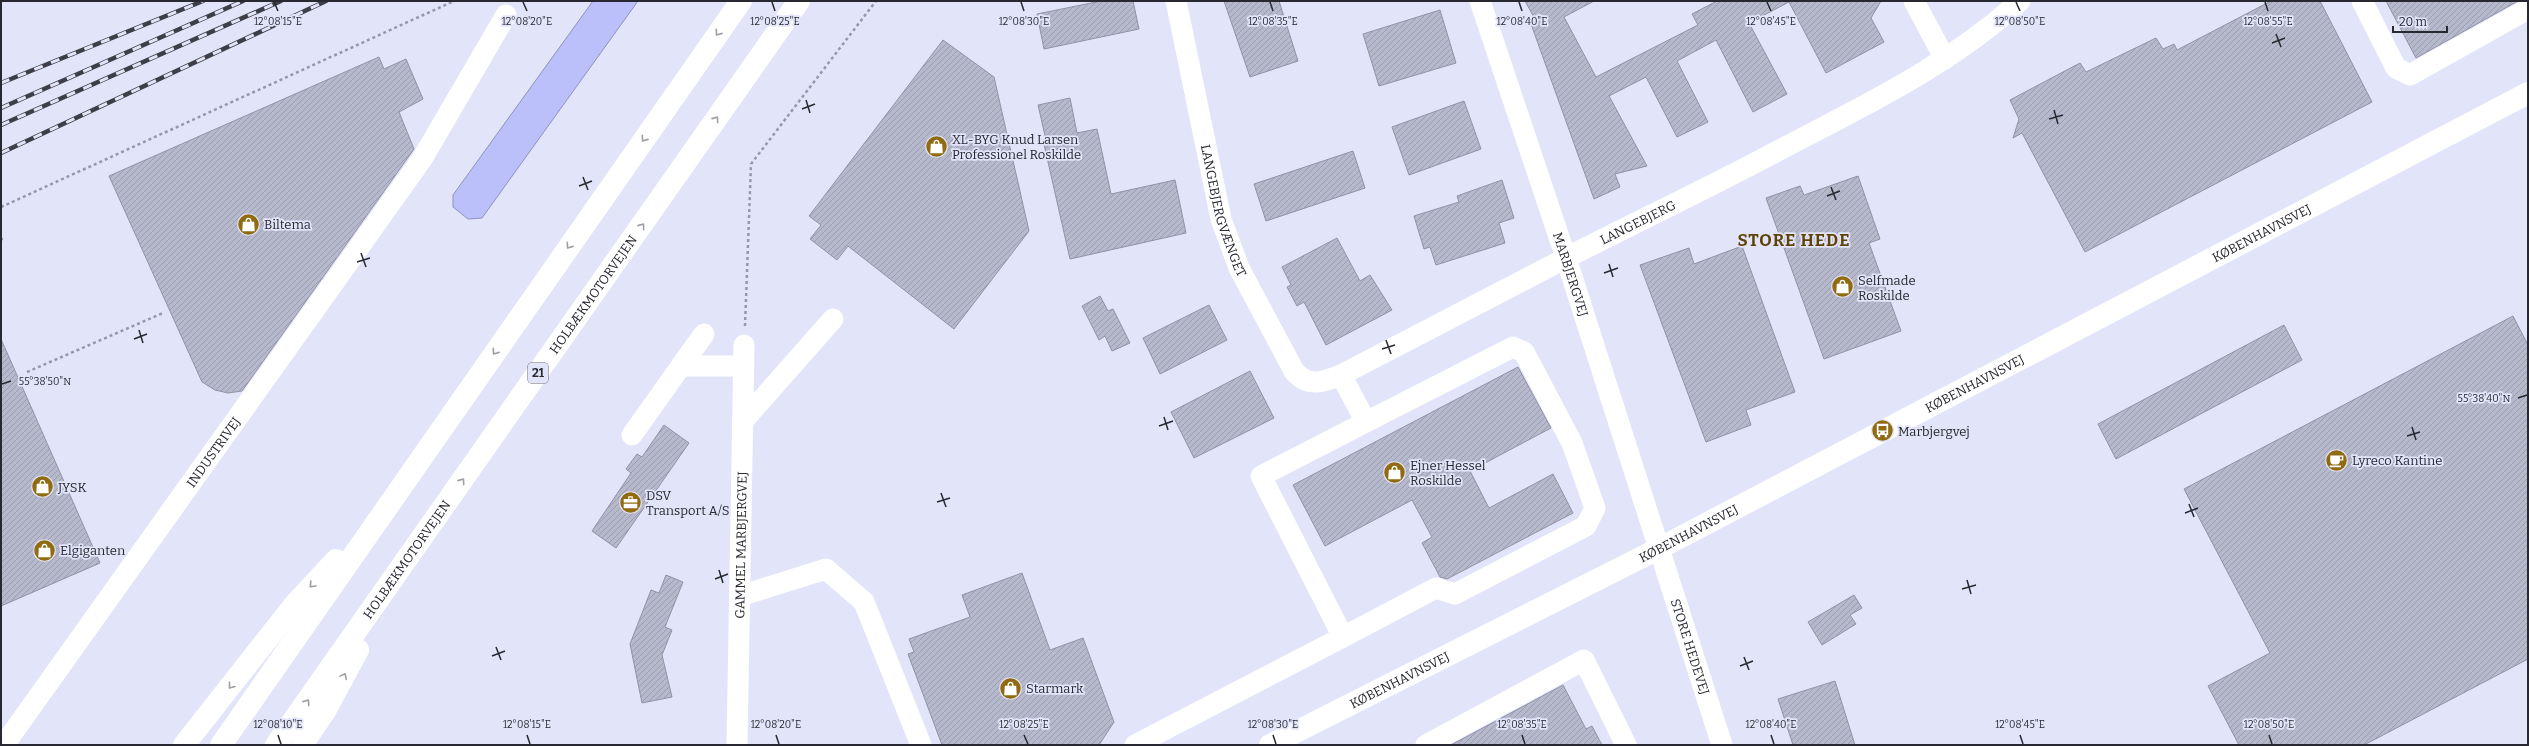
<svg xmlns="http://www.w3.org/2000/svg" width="2529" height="746" font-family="Bitter,serif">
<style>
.water{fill:#bbbffa;stroke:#8f92bd}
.building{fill:url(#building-hatch);stroke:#9192a5}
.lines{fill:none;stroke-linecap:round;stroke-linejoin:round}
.path{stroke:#9698a7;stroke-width:2.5;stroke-dasharray:3 3;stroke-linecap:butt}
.minor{stroke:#fff;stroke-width:21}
.major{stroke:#fff;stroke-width:22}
.highway{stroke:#fff;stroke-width:22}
.rail-casing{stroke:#3d3e47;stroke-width:4.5}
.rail{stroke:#e2e4f9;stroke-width:3;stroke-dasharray:9;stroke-linecap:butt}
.oneway{stroke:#9e9fa2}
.ticks{fill:none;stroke:#282930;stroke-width:1.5}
.labels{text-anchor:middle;stroke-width:3.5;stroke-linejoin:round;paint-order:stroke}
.shield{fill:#e2e4f9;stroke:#60616c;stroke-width:1}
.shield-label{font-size:12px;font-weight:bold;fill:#282930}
.poi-label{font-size:13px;fill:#282930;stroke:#e2e4f9;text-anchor:start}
.street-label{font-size:13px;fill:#282930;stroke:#e2e4f9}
.district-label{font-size:17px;font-weight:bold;letter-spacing:1px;fill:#5d4406;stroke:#e2e4f9}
.ticks-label{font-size:10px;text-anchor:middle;fill:#282930;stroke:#e2e4f9;stroke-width:3.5;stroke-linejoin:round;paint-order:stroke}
</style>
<defs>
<pattern id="building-hatch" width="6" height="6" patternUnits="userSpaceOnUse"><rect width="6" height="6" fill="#b6b8cc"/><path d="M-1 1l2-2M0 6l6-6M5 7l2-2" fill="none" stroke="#9c9eb0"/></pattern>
</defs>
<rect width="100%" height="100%" fill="#e2e4f9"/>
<polygon class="water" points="593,1 638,1 482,218 468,219 453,207 453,195"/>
<g class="building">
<polygon points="1101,1 1133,1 1139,29 1044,49 1037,14"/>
<polygon points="1224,1 1279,1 1298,61 1250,77"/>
<polygon points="1525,1 1594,1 1564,17 1596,77 1698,25 1692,14 1717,1 1881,1 1871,18 1884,42 1826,73 1789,2 1749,23 1787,94 1753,112 1716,40 1677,61 1708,122 1677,137 1646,77 1609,96 1647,166 1615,174 1620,187 1594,199 1531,24 1536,21"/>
<polygon points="2271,1 2320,1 2372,102 2085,252 2022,133 2013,138 2019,119 2010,100 2080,63 2086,72 2156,38 2163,49 2174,44 2177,50"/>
<polygon points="2386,1 2518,1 2416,58"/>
<polygon points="1440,10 1456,63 1379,86 1363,34"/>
<polygon points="943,40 994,77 1029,231 954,329 848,246 837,260 810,239 821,225 809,216"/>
<polygon points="379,57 384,69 406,59 423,99 399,112 414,149 242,391 228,393 215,390 202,382 109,176"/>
<polygon points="1070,98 1077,133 1097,129 1111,194 1175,180 1186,233 1070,259 1043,140 1046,140 1038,105"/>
<polygon points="1464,101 1481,149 1409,175 1392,127"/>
<polygon points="1353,151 1365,188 1266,221 1254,184"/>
<polygon points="1858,176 1880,239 1869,243 1901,331 1824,359 1766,198 1800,186 1804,195"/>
<polygon points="1502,180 1514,218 1499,223 1505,243 1436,265 1430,247 1424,249 1414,216 1459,202 1457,196"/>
<polygon points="1337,238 1360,281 1370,275 1392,310 1326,345 1304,302 1297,306 1287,287 1291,285 1282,267"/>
<polygon points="1742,246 1795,392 1746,410 1751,425 1706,442 1640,265 1689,248 1694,264"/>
<polygon points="1100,296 1108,311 1113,309 1130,343 1112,351 1105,336 1099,340 1082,306"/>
<polygon points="1209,305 1227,340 1160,374 1143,338"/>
<polygon points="2513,316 2528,345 2528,659 2364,745 2239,745 2208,686 2270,653 2184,489"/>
<polygon points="2284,325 2302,360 2116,459 2098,424"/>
<polygon points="1,339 100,563 1,606"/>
<polygon points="1518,367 1551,428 1470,471 1489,508 1553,474 1573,513 1447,579 1440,577 1422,543 1432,537 1412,500 1325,546 1293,485"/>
<polygon points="1250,371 1274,418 1194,458 1171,412"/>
<polygon points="664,425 689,443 616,548 592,531 631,473 626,469 637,454 642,457"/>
<polygon points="1022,573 1050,650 1083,638 1114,722 1099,745 942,745 908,654 914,652 909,639 970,617 962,595"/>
<polygon points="666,575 683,582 665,627 672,630 662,655 672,697 642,703 630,644 651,590 659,593"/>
<polygon points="1854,595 1862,608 1850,615 1856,624 1822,645 1808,622"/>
<polygon points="1835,681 1855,745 1793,745 1778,699"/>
<polygon points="1563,685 1586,729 1592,726 1602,745 1451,745"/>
</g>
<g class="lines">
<g class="path">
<polyline points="1,207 454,1"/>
<polyline points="1,239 3,239"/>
<polyline points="745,326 751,164 876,1"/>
<polyline points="27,372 163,313"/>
</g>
<g class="minor">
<path id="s1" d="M 1176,1 L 1221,219 L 1239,268 L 1294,371 C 1308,388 1324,382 1341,375 C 1416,336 1491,297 1566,258 C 1634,223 1704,190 1772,154 C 1857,109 1948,67 2020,1"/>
<path id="s2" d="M 1480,1 L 1566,258 L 1722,745"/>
<polyline points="1914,1 1945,59"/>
<polyline points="2362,1 2396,68 2410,75 2528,9"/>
<polyline points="704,334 681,366 744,366"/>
<polyline points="1341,375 1366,422 1261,476 1343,637 1436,588 1455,594 1586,526 1595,508 1572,443 1524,352 1513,347 1366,422"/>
<polyline points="743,421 833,319"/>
<polyline points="632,435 681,366"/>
<polyline points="740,596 826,569 864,602 921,745"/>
<path id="s3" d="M 4,745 L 422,159 L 506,15"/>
<path id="s4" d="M 737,745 L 744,345"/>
<polyline points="1135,745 1343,637"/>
<polyline points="1426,745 1584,660 1626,745"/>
</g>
<path class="major" id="s5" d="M 1270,745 L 1658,549 L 2528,93"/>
<g class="highway">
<polyline points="184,745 295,604 336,560"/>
<polyline points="221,745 741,1"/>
<path id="s6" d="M 276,745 L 799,1"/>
<polyline points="302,745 325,711 358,650"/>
</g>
<defs>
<g id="rail">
<polyline points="1,83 203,1"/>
<polyline points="1,108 243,1"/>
<polyline points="1,125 281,1"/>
<polyline points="1,153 326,1"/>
</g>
</defs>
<use href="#rail" class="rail-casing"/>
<use href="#rail" class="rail"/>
</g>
<defs><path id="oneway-chevron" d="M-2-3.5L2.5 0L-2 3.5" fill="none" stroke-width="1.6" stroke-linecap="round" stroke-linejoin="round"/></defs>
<g class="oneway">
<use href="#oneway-chevron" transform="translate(718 33) rotate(125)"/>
<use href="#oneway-chevron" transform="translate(716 119) rotate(-55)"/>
<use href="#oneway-chevron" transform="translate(644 139) rotate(125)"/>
<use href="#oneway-chevron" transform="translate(642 226) rotate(-55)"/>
<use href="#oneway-chevron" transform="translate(569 246) rotate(125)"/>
<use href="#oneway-chevron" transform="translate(495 352) rotate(125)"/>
<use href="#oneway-chevron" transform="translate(462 481) rotate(-55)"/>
<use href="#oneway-chevron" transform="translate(312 585) rotate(133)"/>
<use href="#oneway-chevron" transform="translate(344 676) rotate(-62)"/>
<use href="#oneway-chevron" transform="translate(231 686) rotate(128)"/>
<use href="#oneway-chevron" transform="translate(307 702) rotate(-55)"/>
</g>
<path class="ticks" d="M 274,2 L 278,11M 523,2 L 527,11M 772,2 L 775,11M 1021,2 L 1024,11M 1270,2 L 1273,11M 1519,2 L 1522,11M 1767,2 L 1771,11M 2016,2 L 2020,11M 2265,2 L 2268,11M 2276,34 L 2281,47M 2272,43 L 2285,38M 806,100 L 810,113M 802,109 L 815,104M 2054,110 L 2058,124M 2049,119 L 2063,115M 583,177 L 588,190M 579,186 L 592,181M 1831,187 L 1836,200M 1827,196 L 1840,191M 361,253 L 366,267M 357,262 L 370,258M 1609,264 L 1613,277M 1604,273 L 1618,268M 139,330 L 143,343M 134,339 L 147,334M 1386,340 L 1391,354M 1382,349 L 1395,345M 2,384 L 11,381M 2518,398 L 2527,395M 1164,417 L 1168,430M 1159,426 L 1173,421M 2412,427 L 2416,440M 2407,436 L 2420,432M 941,493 L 946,507M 937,502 L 950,498M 2189,504 L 2194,517M 2185,513 L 2198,508M 719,570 L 723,583M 715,579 L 728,574M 1967,580 L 1971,594M 1962,589 L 1976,585M 496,647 L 501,660M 492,656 L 505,651M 1744,657 L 1749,670M 1740,666 L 1753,661M 278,735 L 281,744M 527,735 L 530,744M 776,735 L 779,744M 1024,735 L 1028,744M 1273,735 L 1276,744M 1522,735 L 1525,744M 1771,735 L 1774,744M 2020,735 L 2023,744M 2269,735 L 2272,744"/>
<defs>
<symbol id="shop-disc" viewBox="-11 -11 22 22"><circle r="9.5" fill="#906b10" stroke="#e2e4f9"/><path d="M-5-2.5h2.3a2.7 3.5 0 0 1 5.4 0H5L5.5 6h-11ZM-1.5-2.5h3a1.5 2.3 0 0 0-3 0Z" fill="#fff"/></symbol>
<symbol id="bus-disc" viewBox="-11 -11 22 22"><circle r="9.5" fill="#906b10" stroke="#e2e4f9"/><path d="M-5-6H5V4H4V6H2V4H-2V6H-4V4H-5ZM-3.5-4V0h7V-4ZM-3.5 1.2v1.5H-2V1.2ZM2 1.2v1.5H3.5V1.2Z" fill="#fff"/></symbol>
<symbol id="cafe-disc" viewBox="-11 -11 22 22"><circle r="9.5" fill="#906b10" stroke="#e2e4f9"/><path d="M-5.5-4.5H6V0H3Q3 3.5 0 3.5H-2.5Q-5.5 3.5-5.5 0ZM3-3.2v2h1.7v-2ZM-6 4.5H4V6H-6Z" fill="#fff"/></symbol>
<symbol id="office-disc" viewBox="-11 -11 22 22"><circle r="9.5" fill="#906b10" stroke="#e2e4f9"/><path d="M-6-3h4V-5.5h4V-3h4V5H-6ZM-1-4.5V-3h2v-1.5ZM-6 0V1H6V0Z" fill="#fff"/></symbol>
</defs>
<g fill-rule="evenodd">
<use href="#shop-disc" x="924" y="134" width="25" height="25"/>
<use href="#shop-disc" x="236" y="212" width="25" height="25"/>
<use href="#shop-disc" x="1830" y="274" width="25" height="25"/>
<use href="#bus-disc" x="1870" y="418" width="25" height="25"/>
<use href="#cafe-disc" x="2324" y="448" width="25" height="25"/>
<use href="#shop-disc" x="1382" y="460" width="25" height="25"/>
<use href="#shop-disc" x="30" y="474" width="25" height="25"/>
<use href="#office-disc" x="618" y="490" width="25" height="25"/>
<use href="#shop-disc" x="32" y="538" width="25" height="25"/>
<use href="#shop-disc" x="998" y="676" width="25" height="25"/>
</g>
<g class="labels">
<rect class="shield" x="528" y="363" width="20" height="20" rx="3"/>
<g class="shield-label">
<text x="538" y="377">21</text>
</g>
<g class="poi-label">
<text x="952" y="144">XL-BYG Knud Larsen<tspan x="952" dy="15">Professionel Roskilde</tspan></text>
<text x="264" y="229">Biltema</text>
<text x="1858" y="285">Selfmade<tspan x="1858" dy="15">Roskilde</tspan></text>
<text x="1898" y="436">Marbjergvej</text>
<text x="2352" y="465">Lyreco Kantine</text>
<text x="1410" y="470">Ejner Hessel<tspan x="1410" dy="15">Roskilde</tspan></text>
<text x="58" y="492">JYSK</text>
<text x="646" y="500">DSV<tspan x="646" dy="15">Transport A/S</tspan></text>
<text x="60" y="555">Elgiganten</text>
<text x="1026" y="693">Starmark</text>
</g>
<g class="street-label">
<text dy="5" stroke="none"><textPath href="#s1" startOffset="215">LANGEBJERGVÆNGET</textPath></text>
<text dy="5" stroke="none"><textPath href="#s1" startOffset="777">LANGEBJERG</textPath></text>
<text dy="5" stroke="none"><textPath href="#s5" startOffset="1116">KØBENHAVNSVEJ</textPath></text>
<text dy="5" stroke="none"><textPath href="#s2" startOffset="288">MARBJERGVEJ</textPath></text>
<text dy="5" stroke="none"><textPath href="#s6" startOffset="551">HOLBÆKMOTORVEJEN</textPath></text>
<text dy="5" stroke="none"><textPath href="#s5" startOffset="792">KØBENHAVNSVEJ</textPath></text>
<text dy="5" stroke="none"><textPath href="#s3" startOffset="360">INDUSTRIVEJ</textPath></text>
<text dy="5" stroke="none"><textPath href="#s5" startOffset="469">KØBENHAVNSVEJ</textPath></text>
<text dy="5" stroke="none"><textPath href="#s4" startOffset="200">GAMMEL MARBJERGVEJ</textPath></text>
<text dy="5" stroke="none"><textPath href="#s6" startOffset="227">HOLBÆKMOTORVEJEN</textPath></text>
<text dy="5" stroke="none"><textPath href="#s2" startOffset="679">STORE HEDEVEJ</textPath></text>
<text dy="5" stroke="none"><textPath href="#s5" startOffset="145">KØBENHAVNSVEJ</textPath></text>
</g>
<g class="district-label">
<text x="1794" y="246">STORE HEDE</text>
</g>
</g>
<g class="ticks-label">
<text x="278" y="25">12°08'15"E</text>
<text x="527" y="25">12°08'20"E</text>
<text x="775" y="25">12°08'25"E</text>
<text x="1024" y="25">12°08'30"E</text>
<text x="1522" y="25">12°08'40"E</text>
<text x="1771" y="25">12°08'45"E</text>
<text x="2020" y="25">12°08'50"E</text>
<text x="2268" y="25">12°08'55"E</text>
<text x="1273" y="25">12°08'35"E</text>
<text x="45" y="385">55°38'50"N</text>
<text x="2484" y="402">55°38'40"N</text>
<text x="278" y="728">12°08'10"E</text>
<text x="527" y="728">12°08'15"E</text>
<text x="776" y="728">12°08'20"E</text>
<text x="1024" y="728">12°08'25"E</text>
<text x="1273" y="728">12°08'30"E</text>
<text x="1522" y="728">12°08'35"E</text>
<text x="1771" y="728">12°08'40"E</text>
<text x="2020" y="728">12°08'45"E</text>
<text x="2269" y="728">12°08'50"E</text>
</g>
<rect width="2529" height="746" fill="none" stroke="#282930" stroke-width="4"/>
<path d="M2393 26v6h54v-6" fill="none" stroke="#282930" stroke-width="2"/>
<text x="2399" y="26" font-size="12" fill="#282930" stroke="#e2e4f9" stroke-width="3" paint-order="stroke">20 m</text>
</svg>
